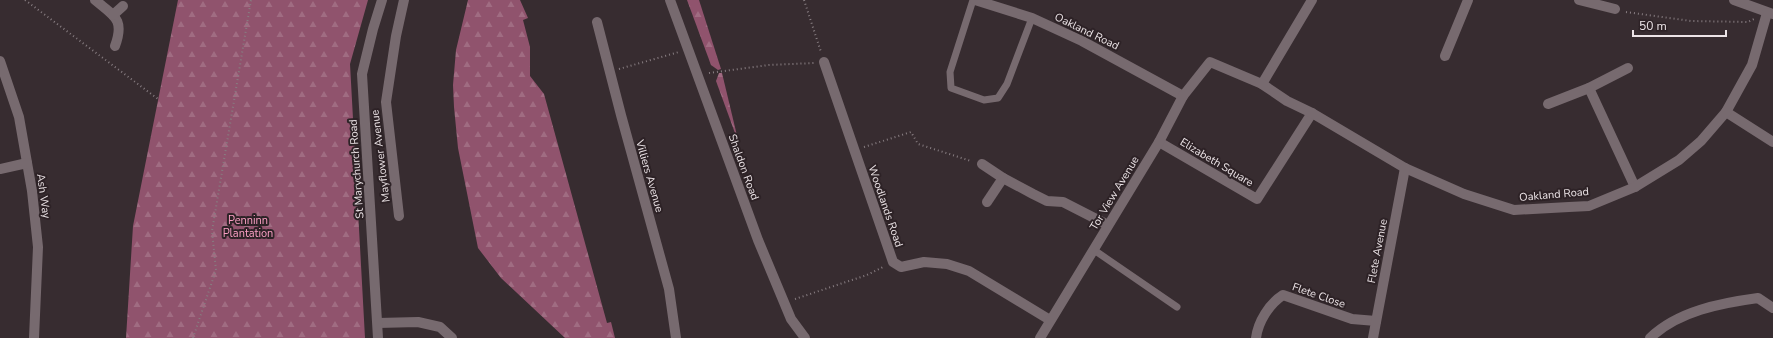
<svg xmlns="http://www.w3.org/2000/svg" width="1773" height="338" font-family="'Nunito Sans',sans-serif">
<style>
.forest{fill:url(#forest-firs)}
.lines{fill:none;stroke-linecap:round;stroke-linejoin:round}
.path{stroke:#877d81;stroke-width:2;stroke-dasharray:1 3;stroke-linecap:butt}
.service{stroke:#776a6f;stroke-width:7}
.minor{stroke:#776a6f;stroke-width:10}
.tertiary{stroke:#776a6f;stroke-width:10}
.labels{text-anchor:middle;stroke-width:4;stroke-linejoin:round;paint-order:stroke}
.street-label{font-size:11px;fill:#ece4e7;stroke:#2d2226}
.park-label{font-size:11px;fill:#fb9fc4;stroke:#2d2226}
</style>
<defs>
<pattern id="forest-firs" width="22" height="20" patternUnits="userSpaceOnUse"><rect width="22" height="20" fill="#90536d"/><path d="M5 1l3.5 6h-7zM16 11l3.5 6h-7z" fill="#a06c82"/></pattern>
</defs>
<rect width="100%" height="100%" fill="#372c30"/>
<g class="forest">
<polygon points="178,0 368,0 350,64 365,338 126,338 133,226"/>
<polygon points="468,0 520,0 528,18 523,20 530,47 530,76 544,94 607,323 611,322 615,338 565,338 501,278 478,248 458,148 454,107 453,85 456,50"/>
<polygon points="687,0 699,0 721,69 718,70 711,65"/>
<polygon points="719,73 722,73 739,144 716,81"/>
</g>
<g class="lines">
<g class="path">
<polyline points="25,0 158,99"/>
<polyline points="804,0 821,52"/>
<polyline points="1626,12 1691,21 1748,22 1754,19"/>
<polyline points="619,69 679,52"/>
<polyline points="709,73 769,65 814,63"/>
<polyline points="864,147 911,132 918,144 971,161"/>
<polyline points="795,299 867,275 883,267"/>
<polyline points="193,338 216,270 212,231 251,0"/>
</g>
<g class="service">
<polyline points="973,0 950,72 951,88 984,100 998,98 1007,84 1032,18"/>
<polyline points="1094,250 1177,307"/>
</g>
<g class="minor">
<path d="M 95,0 C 114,16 125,19 115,46"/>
<polyline points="975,0 1032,18 1082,41 1183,96"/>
<polyline points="1579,0 1615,9"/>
<polyline points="1734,0 1773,14"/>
<polyline points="113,15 123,6"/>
<polyline points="597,22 621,115 669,289 676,338"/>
<polyline points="1445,56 1468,0"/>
<polyline points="0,61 19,117 32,191 38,247 34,338"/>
<polyline points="824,62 893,262 901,267 924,262 947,264 969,271 1050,320"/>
<polyline points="1262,84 1312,0"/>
<polyline points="1589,88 1635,187"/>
<polyline points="1548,104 1589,88 1628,68"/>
<polyline points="1726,112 1773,142"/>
<polyline points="1159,142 1257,199 1312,113"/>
<polyline points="982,164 1003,178 1033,194 1047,201 1063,202 1108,225"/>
<polyline points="0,169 27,163"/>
<polyline points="987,202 1003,178"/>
<polyline points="399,216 386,102 396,36 404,0"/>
<polyline points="378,323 418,322 440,327 452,338"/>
<polyline points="1040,338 1159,142 1183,96 1210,62 1262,84 1287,101 1312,113 1405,168 1464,194 1514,210 1569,207 1589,206 1635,187 1679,160 1701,141 1726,112 1752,65 1767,13"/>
<path d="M 1256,338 C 1258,322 1269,304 1283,295 L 1352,319 L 1376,321"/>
<polyline points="1373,338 1405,168"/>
<path d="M 1650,338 C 1678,311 1721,303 1758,298 L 1773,308"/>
</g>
<g class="tertiary">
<polyline points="670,0 758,240 791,319 805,338"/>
<polyline points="378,338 362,74 373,29 382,0"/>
</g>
</g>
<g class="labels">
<g class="street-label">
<text transform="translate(1087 31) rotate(26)" y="4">Oakland Road</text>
<text transform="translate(380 156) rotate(-97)" y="4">Mayflower Avenue</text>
<text transform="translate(1217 162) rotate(31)" y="4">Elizabeth Square</text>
<text transform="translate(744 167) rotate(70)" y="4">Shaldon Road</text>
<text transform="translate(356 169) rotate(-94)" y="4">St Marychurch Road</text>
<text transform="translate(650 176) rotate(74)" y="4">Villiers Avenue</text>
<text transform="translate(1114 193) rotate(-59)" y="4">Tor View Avenue</text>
<text transform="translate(1554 194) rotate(-5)" y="4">Oakland Road</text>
<text transform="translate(44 196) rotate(82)" y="4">Ash Way</text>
<text transform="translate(886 206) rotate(71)" y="4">Woodlands Road</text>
<text transform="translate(1377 251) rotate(-79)" y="4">Flete Avenue</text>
<text transform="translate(1319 295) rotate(19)" y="4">Flete Close</text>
</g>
<g class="park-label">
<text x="248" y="224">Penninn<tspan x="248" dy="13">Plantation</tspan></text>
</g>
</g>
<path d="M1633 30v6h93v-6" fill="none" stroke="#ece4e7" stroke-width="2"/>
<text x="1639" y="30" font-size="12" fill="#ece4e7" stroke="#2d2226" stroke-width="3" paint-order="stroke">50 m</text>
</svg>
